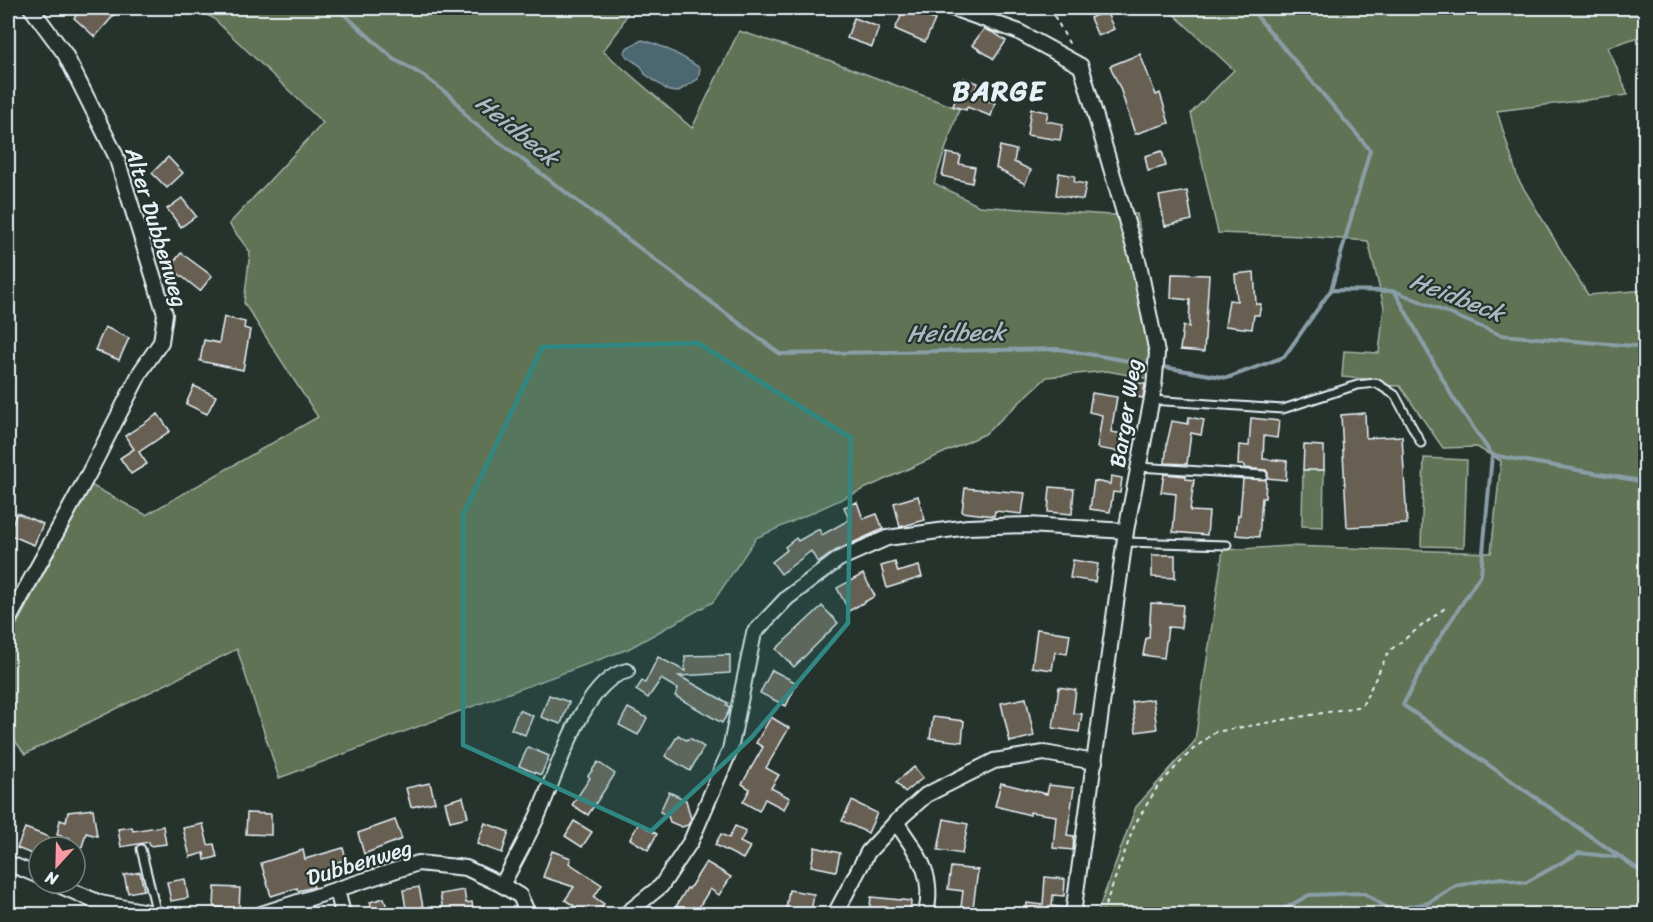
<svg xmlns="http://www.w3.org/2000/svg" width="1653" height="922" font-family="Sriracha,sans-serif">
<style>
.green{fill:#607355;stroke:#a4b2a6;stroke-width:1.5}
.water{fill:#4b6771;stroke:#8a9ea7;stroke-width:1.5}
.lines{fill:none;stroke-linecap:round;stroke-linejoin:round}
.stream{stroke:#8a9ea7;stroke-width:4}
.building{fill:#685e52;stroke:#e8f1f8;stroke-width:1.5}
.lane-casing{stroke:#e8f1f8;stroke-width:11}
.street-casing{stroke:#e8f1f8;stroke-width:18}
.path{stroke:#e8f1f8;stroke-width:2;stroke-dasharray:4.5 4.5;stroke-linecap:butt}
.lane{stroke:#26332d;stroke-width:7}
.street{stroke:#26332d;stroke-width:14}
.marked{fill:#308883;fill-opacity:0.2;stroke:#308883;stroke-width:4.5;stroke-linejoin:round}
.labels{text-anchor:middle;stroke-width:4.5;stroke-linejoin:round;paint-order:stroke}
.street-label{font-size:22px;fill:#e8f1f8;stroke:#26332d}
.water-label{font-size:24px;font-style:italic;fill:#a9bac2;stroke:#26332d}
.district-label{font-size:28px;font-weight:bold;letter-spacing:1.5px;fill:#e8f1f8;stroke:#26332d}
</style>
<rect width="100%" height="100%" fill="#26332d"/>
<filter id="ink" filterUnits="userSpaceOnUse"><feTurbulence type="fractalNoise" baseFrequency=".0167" numOctaves="2"/><feDisplacementMap in="SourceGraphic" scale="12" xChannelSelector="R" yChannelSelector="G"/><feConvolveMatrix kernelMatrix="1 2 1 2 8 2 1 2 1" color-interpolation-filters="sRGB"/></filter>
<g filter="url(#ink)">
<g class="green">
<polygon points="193,8 630,8 619,30 603,51 692,128 739,31 823,58 959,109 934,183 979,206 1110,215 1137,214 1163,361 1161,381 1107,371 1047,377 985,434 756,538 713,602 628,649 279,778 237,649 25,754 8,732 8,641 91,485 146,515 318,417 244,303 250,252 229,224 323,123 213,18"/>
<polygon points="1167,8 1645,8 1645,35 1608,47 1628,95 1497,111 1518,179 1588,295 1645,290 1645,914 1097,914 1136,807 1195,741 1223,550 1290,546 1491,553 1501,461 1477,447 1443,448 1400,386 1376,385 1376,380 1342,377 1344,351 1379,353 1384,307 1368,241 1302,236 1218,233 1191,113 1234,70"/>
<polygon points="1424,458 1467,460 1464,547 1421,546"/>
<polygon points="1303,470 1324,470 1323,527 1302,526"/>
</g>
<path class="water" d="M 642,40 C 663,45 682,56 700,68 L 698,79 L 677,92 L 669,91 L 645,74 L 641,66 L 627,57 L 624,52 L 628,47 Z"/>
<g class="lines">
<g class="stream">
<polyline points="337,8 394,59 424,76 453,98 470,120 780,354 1059,349 1227,378 1284,357 1331,290 1395,291 1501,335 1646,347"/>
<polyline points="1250,8 1370,150 1331,290"/>
<polyline points="1395,292 1453,398 1492,455 1481,574 1430,653 1403,705 1646,875"/>
<polyline points="1492,455 1646,482"/>
<polyline points="1275,914 1309,895 1364,893 1390,910 1428,903 1456,886 1481,881 1501,878 1525,883 1579,853 1616,857"/>
</g>
</g>
<g class="building">
<polygon points="83,8 106,8 114,15 95,37 74,18"/>
<polygon points="905,8 935,20 925,42 895,29"/>
<polygon points="1106,11 1114,29 1098,36 1090,18"/>
<polygon points="854,18 879,27 872,47 847,38"/>
<polygon points="984,29 994,33 1006,41 994,59 972,45"/>
<polygon points="1140,54 1156,95 1160,93 1169,123 1135,134 1120,88 1110,66"/>
<polygon points="963,78 978,83 975,91 986,94 984,99 995,103 991,116 967,107 966,110 953,106"/>
<polygon points="1031,109 1048,112 1046,121 1063,124 1060,140 1027,135"/>
<polygon points="1000,146 1016,150 1014,162 1031,170 1025,184 996,168"/>
<polygon points="1162,151 1166,166 1148,171 1145,156"/>
<polygon points="947,153 961,156 959,164 975,167 972,183 942,176"/>
<polygon points="168,157 183,173 167,188 152,173"/>
<polygon points="1059,173 1075,176 1074,182 1086,184 1083,200 1056,195"/>
<polygon points="1187,191 1192,220 1165,226 1159,196"/>
<polygon points="182,198 196,216 181,227 167,209"/>
<polygon points="181,253 212,276 200,291 170,267"/>
<polygon points="1254,272 1256,304 1261,304 1259,315 1254,315 1252,329 1225,326 1229,300 1237,301 1235,274"/>
<polygon points="1172,274 1209,275 1204,352 1180,350 1183,326 1189,327 1190,300 1171,298"/>
<polygon points="224,317 245,322 244,328 250,330 243,370 200,361 204,340 219,343"/>
<polygon points="105,327 129,338 119,360 95,350"/>
<polygon points="1131,381 1145,384 1143,398 1128,395"/>
<polygon points="194,386 216,396 207,414 186,404"/>
<polygon points="1092,393 1117,397 1111,432 1123,434 1120,452 1097,448 1102,415 1089,412"/>
<polygon points="1365,413 1366,438 1402,436 1407,524 1347,527 1341,415"/>
<polygon points="158,414 170,431 139,452 147,464 131,474 120,458 134,449 125,436"/>
<polygon points="1189,417 1204,420 1201,435 1191,433 1187,464 1165,463 1167,443 1172,421 1188,424"/>
<polygon points="1251,418 1279,421 1277,438 1264,436 1263,459 1287,461 1286,480 1267,478 1268,473 1266,470 1244,468 1244,465 1238,465 1239,445 1249,446"/>
<polygon points="1304,445 1324,446 1324,470 1303,470"/>
<polygon points="1164,474 1186,476 1186,479 1194,480 1190,511 1209,512 1207,535 1173,532 1176,494 1161,492"/>
<polygon points="1111,476 1122,478 1120,493 1113,492 1110,512 1090,509 1094,481 1110,484"/>
<polygon points="1243,479 1266,479 1265,498 1262,498 1259,537 1236,535 1238,515 1240,515"/>
<polygon points="1050,487 1074,489 1072,514 1048,512"/>
<polygon points="965,488 1025,493 1022,514 995,511 994,516 962,512"/>
<polygon points="918,496 925,520 900,527 894,503"/>
<polygon points="857,502 863,519 877,514 883,529 835,551 818,563 811,551 781,574 772,562 787,550 785,547 796,538 798,541 819,529 822,535 849,520 844,507"/>
<polygon points="17,513 43,524 34,545 8,534"/>
<polygon points="1152,555 1175,555 1175,578 1152,577"/>
<polygon points="1073,560 1098,564 1095,582 1070,578"/>
<polygon points="895,562 898,572 919,566 922,577 887,588 881,566"/>
<polygon points="863,574 875,596 849,611 837,588"/>
<polygon points="1151,603 1183,605 1181,628 1168,627 1164,658 1143,655 1146,638 1149,638"/>
<polygon points="822,606 838,623 794,667 776,649"/>
<polygon points="1037,629 1070,634 1067,654 1055,652 1052,670 1032,667"/>
<polygon points="730,655 730,673 679,676 728,703 726,705 730,707 728,713 722,723 675,696 678,689 661,679 648,698 636,690 642,681 645,683 658,657 685,671 685,656"/>
<polygon points="772,670 797,683 786,706 760,693"/>
<polygon points="1059,687 1076,690 1073,713 1082,714 1079,732 1053,728"/>
<polygon points="549,695 569,702 561,724 541,717"/>
<polygon points="1026,698 1034,736 1010,742 1001,703"/>
<polygon points="1153,699 1157,729 1136,732 1132,702"/>
<polygon points="628,708 647,718 638,735 619,725"/>
<polygon points="519,710 533,716 525,735 511,729"/>
<polygon points="771,717 789,728 766,768 779,775 771,788 790,798 784,809 765,799 759,811 743,802 750,789 742,784 763,747 756,743"/>
<polygon points="933,717 964,721 962,742 930,738"/>
<polygon points="678,735 686,740 690,738 704,747 690,771 665,756"/>
<polygon points="528,747 549,756 541,775 519,766"/>
<polygon points="598,762 615,774 588,815 572,805 590,778 588,776"/>
<polygon points="914,767 923,778 905,792 896,782"/>
<polygon points="430,783 435,802 411,807 406,788"/>
<polygon points="1001,783 1047,794 1049,785 1074,788 1067,835 1074,836 1073,850 1053,848 1056,816 1030,812 1030,815 995,806"/>
<polygon points="669,792 686,800 691,819 688,825 682,827 670,822 668,816 660,812"/>
<polygon points="463,797 468,817 450,821 445,802"/>
<polygon points="852,801 877,813 868,833 842,821"/>
<polygon points="93,809 97,836 86,833 82,847 67,847 70,838 57,835 60,820 66,822 68,812"/>
<polygon points="247,813 271,814 271,835 246,834"/>
<polygon points="944,819 968,824 962,854 938,850"/>
<polygon points="395,820 402,839 364,854 358,833"/>
<polygon points="574,821 592,832 582,847 565,836"/>
<polygon points="485,823 509,832 502,853 477,844"/>
<polygon points="639,823 657,834 648,850 630,839"/>
<polygon points="203,824 208,845 214,844 217,857 205,860 204,853 190,857 183,828"/>
<polygon points="163,826 166,844 150,846 149,842 121,847 118,829 132,827 133,831"/>
<polygon points="735,826 746,831 740,842 750,847 743,859 715,845 721,834 729,838"/>
<polygon points="25,828 49,837 45,847 39,847 39,857 17,848"/>
<polygon points="815,847 840,853 836,871 811,866"/>
<polygon points="343,848 346,859 336,863 338,870 311,878 314,887 298,891 297,888 271,896 261,863 303,850 305,859"/>
<polygon points="552,851 571,858 569,863 602,885 594,897 604,904 597,915 588,915 565,900 574,887 543,877"/>
<polygon points="706,862 731,877 719,895 710,889 694,915 671,915 687,888 689,889"/>
<polygon points="951,867 978,870 972,915 960,915 963,891 948,889"/>
<polygon points="140,872 144,890 128,893 124,875"/>
<polygon points="1045,877 1065,879 1064,896 1053,895 1052,906 1065,908 1064,915 1025,915 1027,903 1043,905"/>
<polygon points="185,879 188,898 171,901 167,882"/>
<polygon points="215,887 240,888 239,909 214,907"/>
<polygon points="419,887 424,912 407,915 403,890"/>
<polygon points="464,890 466,903 472,902 474,915 444,915 440,894"/>
<polygon points="789,890 814,894 811,912 786,909"/>
<polygon points="871,897 911,901 910,915 869,915"/>
<polygon points="384,898 389,915 374,915 370,902"/>
</g>
<g class="lines">
<defs>
<g id="lane">
<polyline points="1151,400 1283,409 1357,385 1376,383 1395,395 1421,443"/>
<polyline points="1139,467 1263,475"/>
<polyline points="1125,542 1227,545"/>
<polyline points="141,849 157,914"/>
</g>
<g id="street">
<polyline points="952,8 1017,31 1081,66 1139,264 1157,353 1154,388 1126,531 1073,914"/>
<polyline points="8,621 88,475 141,371 161,342 165,314 116,156 65,54 31,8"/>
<path d="M 896,822 C 918,855 935,873 926,914"/>
<polyline points="8,863 39,876"/>
<polyline points="54,883 100,903 158,914"/>
<path d="M 502,885 C 514,862 527,839 538,815 C 555,778 583,679 627,671"/>
<polyline points="337,890 343,914"/>
<polyline points="261,914 418,863 466,868 502,885 520,896 528,914"/>
<polyline points="626,914 661,886 691,841 730,750 754,633 787,598 839,559 887,538 968,527 1028,525 1126,531"/>
<polyline points="835,914 868,852 896,822 926,795 994,761 1044,753 1095,762"/>
</g>
</defs>
<use href="#lane" class="lane-casing"/>
<use href="#street" class="street-casing"/>
<g class="path">
<polyline points="1050,8 1070,45"/>
<polyline points="1102,914 1135,824 1158,786 1191,751 1215,732 1362,706 1389,651 1445,608"/>
</g>
<use href="#lane" class="lane"/>
<use href="#street" class="street"/>
</g>
</g>
<path class="marked" d="M 698,343 L 851,438 L 848,623 L 752,737 L 651,831 L 463,745 L 463,515 L 542,347 Z"/>
<g class="labels">
<g class="street-label">
<text transform="translate(157 227) rotate(73)" y="8">Alter Dubbenweg</text>
<text transform="translate(1125 413) rotate(-81)" y="8">Barger Weg</text>
<text transform="translate(359 862) rotate(-17)" y="8">Dubbenweg</text>
</g>
<g class="water-label">
<text transform="translate(517 130) rotate(39)" y="8">Heidbeck</text>
<text transform="translate(1457 297) rotate(21)" y="8">Heidbeck</text>
<text transform="translate(956 333) rotate(-1)" y="8">Heidbeck</text>
</g>
<g class="district-label">
<text x="999" y="100">BARGE</text>
</g>
</g>
<rect width="1653" height="922" fill="none" stroke="#26332d" stroke-width="30"/>
<rect x="15" y="15" width="1623" height="892" fill="none" stroke="#e8f1f8" stroke-width="2" filter="url(#ink)"/>
<g transform="translate(57 865) rotate(202)"><circle r="28" fill="#26332d" stroke="#747f7e" stroke-width="1.5"/>
<path d="M0-4.5L10 22L0 15L-10 22Z" fill="#ff9aa2"/>
<text y="-9" font-size="16" font-weight="bold" text-anchor="middle" fill="#e8f1f8">N</text>
</g>
</svg>
